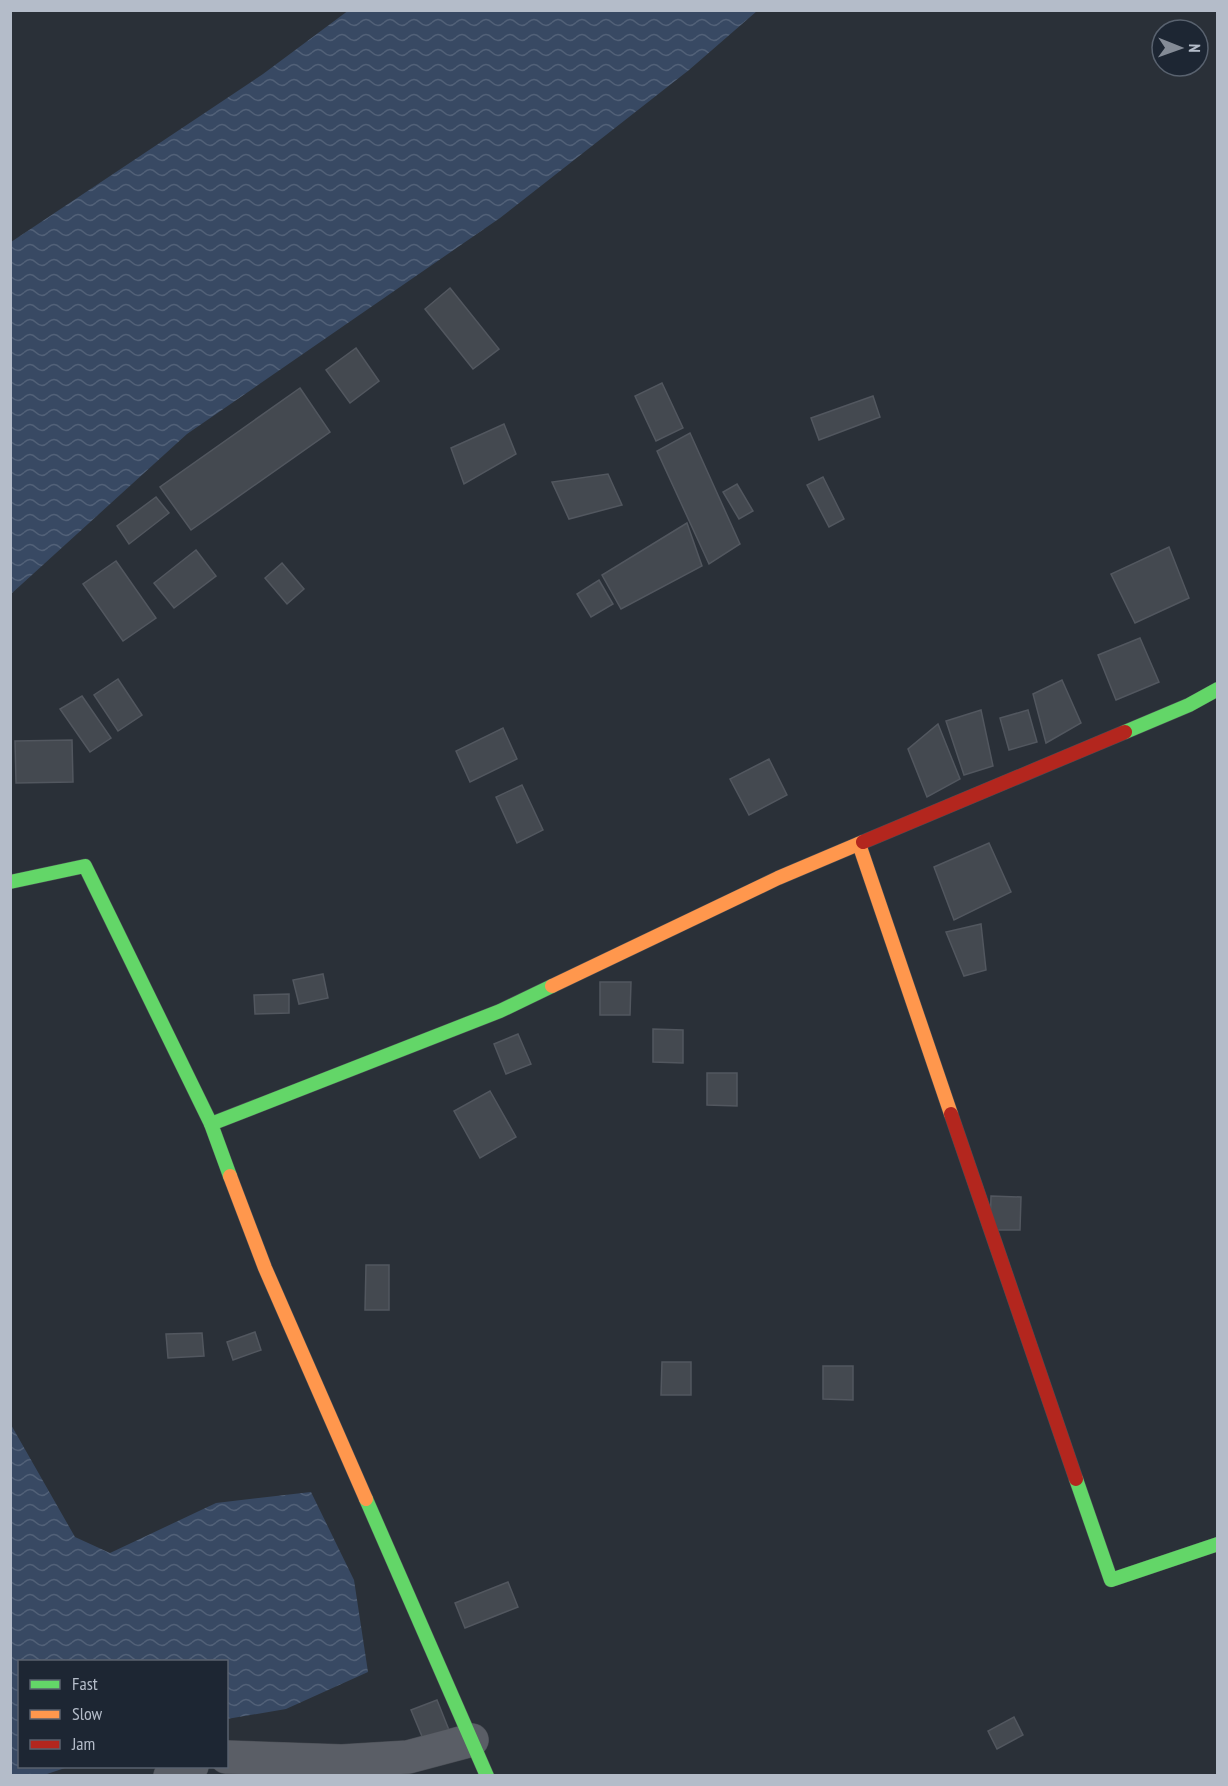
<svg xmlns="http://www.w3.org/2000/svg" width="1228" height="1786" font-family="'PT Sans Narrow',sans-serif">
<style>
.water{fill:url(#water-waves)}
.building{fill:#444950;stroke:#52575f;stroke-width:1.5}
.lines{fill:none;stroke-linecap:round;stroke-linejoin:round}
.street-casing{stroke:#484c53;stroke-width:34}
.fast-casing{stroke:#484c53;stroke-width:15}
.slow-casing{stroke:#484c53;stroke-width:15}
.jam-casing{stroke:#484c53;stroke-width:15}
.street{stroke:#5a5e66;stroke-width:33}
.fast{stroke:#63d668;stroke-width:14}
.slow{stroke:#ff974d;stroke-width:14}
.jam{stroke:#b3261e;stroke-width:14}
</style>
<defs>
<pattern id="water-waves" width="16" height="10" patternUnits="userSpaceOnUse" patternTransform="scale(1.5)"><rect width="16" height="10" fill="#384963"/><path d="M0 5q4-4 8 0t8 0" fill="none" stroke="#526178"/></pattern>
</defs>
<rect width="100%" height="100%" fill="#2a3038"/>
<g class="water">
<polygon points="349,10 757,11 689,70 500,218 187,434 11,594 11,242 263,74"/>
<polygon points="10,1423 75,1537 110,1553 216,1503 311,1492 354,1580 368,1672 286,1709 227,1719 226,1662 20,1662 20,1766 68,1767 44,1775 11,1775"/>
</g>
<g class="building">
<polygon points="450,288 499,349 473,369 425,309"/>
<polygon points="356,348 379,381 350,403 326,370"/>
<polygon points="662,383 683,428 656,441 635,396"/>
<polygon points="300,388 330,432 191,530 160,487"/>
<polygon points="873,396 880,417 819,440 811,418"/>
<polygon points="504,424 516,454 464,484 451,448"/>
<polygon points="690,433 740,544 709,564 657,451"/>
<polygon points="608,474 622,505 569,519 552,482"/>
<polygon points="823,477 844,519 829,527 807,485"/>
<polygon points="737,484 753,511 739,519 723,492"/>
<polygon points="156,497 169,513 129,544 117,526"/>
<polygon points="687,523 702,566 621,609 602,575"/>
<polygon points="1169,547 1189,598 1135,623 1111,574"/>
<polygon points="196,550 216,576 174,608 154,583"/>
<polygon points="116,561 156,618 123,641 83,584"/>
<polygon points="282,563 304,589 287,604 265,578"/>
<polygon points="599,580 613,604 591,617 577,594"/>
<polygon points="1140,638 1159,682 1116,700 1098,655"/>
<polygon points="118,679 142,715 118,731 94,695"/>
<polygon points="1062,680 1081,723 1046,743 1033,694"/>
<polygon points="82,696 111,738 90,752 60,709"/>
<polygon points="981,710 993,766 964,775 946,721"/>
<polygon points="1028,710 1037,742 1009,750 1000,718"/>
<polygon points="938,724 960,779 927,797 908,749"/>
<polygon points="503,728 517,759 470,782 456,751"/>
<polygon points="72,740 73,782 16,783 15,741"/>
<polygon points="769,759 787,795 749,815 730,779"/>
<polygon points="522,785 543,830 517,843 496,797"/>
<polygon points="989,843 1011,892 954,920 934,867"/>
<polygon points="981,924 986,970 964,976 946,932"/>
<polygon points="323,974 328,998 299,1004 293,980"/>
<polygon points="600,982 631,982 630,1015 600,1015"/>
<polygon points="289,994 289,1013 255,1014 254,995"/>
<polygon points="653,1029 683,1030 683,1063 653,1062"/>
<polygon points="518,1034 531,1064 506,1074 494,1044"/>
<polygon points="707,1073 737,1073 737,1106 707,1105"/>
<polygon points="490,1091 516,1137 480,1158 454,1111"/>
<polygon points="991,1196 1021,1197 1020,1230 990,1230"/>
<polygon points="366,1265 389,1265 389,1310 365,1310"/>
<polygon points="255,1332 261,1350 233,1360 227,1342"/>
<polygon points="202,1333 204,1356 168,1358 166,1334"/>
<polygon points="662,1362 691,1362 691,1395 661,1395"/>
<polygon points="823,1366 853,1366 853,1400 823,1399"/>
<polygon points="508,1582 518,1607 465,1628 455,1603"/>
<polygon points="437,1700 451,1735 426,1746 411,1710"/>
<polygon points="1014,1717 1023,1735 997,1749 988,1731"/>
</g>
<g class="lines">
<defs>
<g id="street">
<polyline points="226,1757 342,1761 408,1757 472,1740"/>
<polyline points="170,1776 192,1766"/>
</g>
<g id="fast">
<polyline points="1125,732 1189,705 1218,689"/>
<polyline points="10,882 85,866 211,1124"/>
<polyline points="230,1176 211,1124 500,1011 552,986"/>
<polyline points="1076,1479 1111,1580 1218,1544"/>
<polyline points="366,1499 487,1776"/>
</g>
<g id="slow">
<polyline points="859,844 951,1114"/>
<polyline points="552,986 778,878 863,842"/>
<polyline points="230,1176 265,1268 366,1499"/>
</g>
<g id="jam">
<polyline points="863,842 1125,732"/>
<polyline points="951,1114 1076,1479"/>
</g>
</defs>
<use href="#street" class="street-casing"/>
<use href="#fast" class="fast-casing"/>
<use href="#slow" class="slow-casing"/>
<use href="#jam" class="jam-casing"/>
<use href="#street" class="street"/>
<use href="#fast" class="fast"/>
<use href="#slow" class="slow"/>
<use href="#jam" class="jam"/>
</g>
<rect width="1228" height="1786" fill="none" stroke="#b4bcc9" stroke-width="24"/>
<rect x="18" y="1660" width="210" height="108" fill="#1d2633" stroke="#59626f" stroke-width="1.5"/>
<rect x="30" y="1680" width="30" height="9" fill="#63d668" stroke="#59626f" stroke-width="1.5"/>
<text x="72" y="1690" font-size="18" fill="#b4bcc9">Fast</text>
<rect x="30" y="1710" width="30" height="9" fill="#ff974d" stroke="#59626f" stroke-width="1.5"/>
<text x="72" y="1720" font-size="18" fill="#b4bcc9">Slow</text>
<rect x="30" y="1740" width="30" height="9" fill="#b3261e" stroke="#59626f" stroke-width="1.5"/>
<text x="72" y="1750" font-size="18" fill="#b4bcc9">Jam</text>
<g transform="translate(1180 48) rotate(91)"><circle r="28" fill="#1d2633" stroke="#59626f" stroke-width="1.5"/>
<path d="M0-4.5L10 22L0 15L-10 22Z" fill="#848b96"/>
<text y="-9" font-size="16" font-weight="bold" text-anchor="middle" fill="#b4bcc9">N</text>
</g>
</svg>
